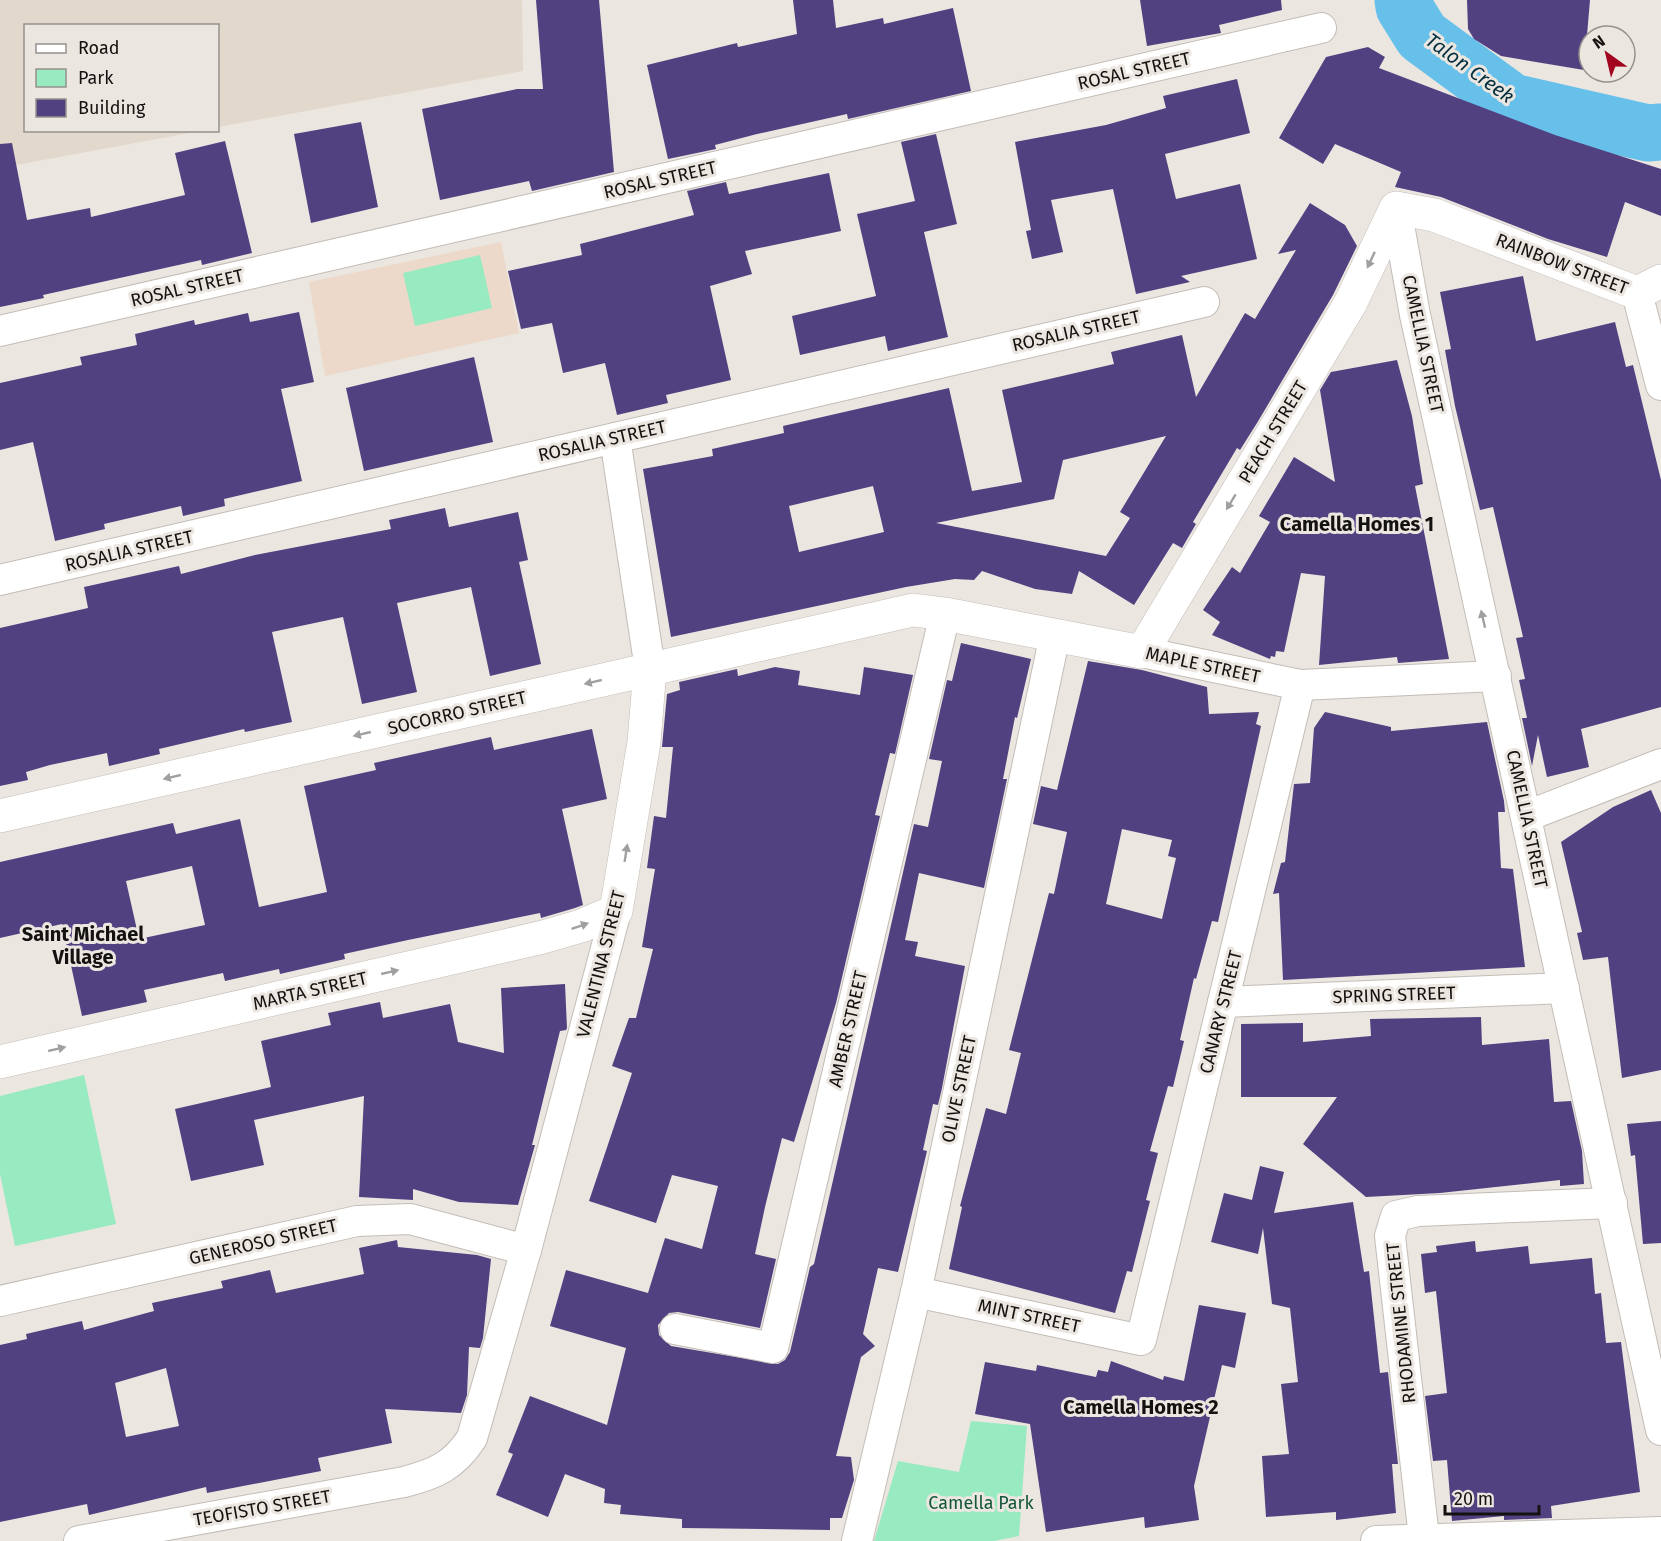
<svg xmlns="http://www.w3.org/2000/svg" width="1661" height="1541" font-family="'Fira Sans',sans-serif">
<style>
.built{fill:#e3d8cc}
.education{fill:#ecd9c9}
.green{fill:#98eac1}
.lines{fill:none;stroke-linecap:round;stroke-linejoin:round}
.river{stroke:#67c0ea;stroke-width:57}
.building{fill:#524181;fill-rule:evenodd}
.street-casing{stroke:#c3bdb7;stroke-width:32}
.secondary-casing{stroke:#c3bdb7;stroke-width:34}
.street{stroke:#fff;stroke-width:30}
.secondary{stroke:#fff;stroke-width:33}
.oneway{fill:#a1a09f}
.labels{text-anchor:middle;stroke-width:6;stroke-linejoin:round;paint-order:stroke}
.street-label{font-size:18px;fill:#141210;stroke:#ebe6e0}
.park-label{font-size:18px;fill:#14573c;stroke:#ebe6e0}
.water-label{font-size:20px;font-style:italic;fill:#032e3f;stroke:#ebe6e0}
.neighbourhood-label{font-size:20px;font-weight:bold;fill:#141210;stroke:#ebe6e0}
</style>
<rect width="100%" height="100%" fill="#ebe6e0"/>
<polygon class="built" points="0,0 522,0 523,71 218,127 218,26 26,26 26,130 200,131 0,168"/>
<polygon class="education" points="501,242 519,333 325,376 309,282"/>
<g class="green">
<polygon points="480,255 492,308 415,326 403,273"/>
<polygon points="84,1075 116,1224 15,1246 0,1174 0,1096"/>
<polygon points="971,1421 1027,1426 1019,1536 994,1541 874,1541 898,1461 959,1472"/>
</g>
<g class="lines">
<polyline class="river" points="1403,0 1404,7 1422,36 1512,102 1648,133 1661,132"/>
</g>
<g class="building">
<polygon points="536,0 599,0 614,172 532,191 529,181 440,200 422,109 517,89 543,89"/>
<polygon points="793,0 833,0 836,28 883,18 884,24 953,8 971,91 848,119 847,114 757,134 715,145 716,149 668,159 647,65 737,43 738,47 797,34"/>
<polygon points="1140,0 1281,0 1282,10 1219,25 1221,33 1147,46"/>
<polygon points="1467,0 1590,0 1584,70 1501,56 1474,39 1468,29"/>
<polygon points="1368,47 1385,57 1379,68 1555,135 1661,169 1661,216 1625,202 1607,257 1548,239 1441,197 1395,187 1401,172 1335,144 1323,164 1279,138 1326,57"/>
<polygon points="1237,79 1250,133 1165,154 1176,199 1240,184 1257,259 1181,276 1190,282 1136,294 1113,189 1051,200 1063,252 1032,259 1026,231 1031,230 1015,142 1106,125 1166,108 1163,96"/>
<polygon points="361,122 378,207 311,223 294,134"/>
<polygon points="936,134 957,224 924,232 948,337 888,351 885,336 800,355 792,316 876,296 857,214 915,201 901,142"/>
<polygon points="225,141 252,253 202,265 201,260 43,295 44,298 0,307 0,144 12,143 27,220 90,208 91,217 185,195 175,153"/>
<polygon points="829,173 841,231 745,251 752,274 710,286 731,380 666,395 668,403 617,415 605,363 563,373 552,323 521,329 508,271 582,255 580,244 694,215 687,191 726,182 729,194"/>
<path d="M 1310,203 L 1345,225 L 1357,246 L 1333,295 L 1257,423 L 1240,450 L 1237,448 L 1193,522 L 1196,524 L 1182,548 L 1173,543 L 1134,605 L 1079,571 L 1072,594 L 1035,589 L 982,571 L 974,580 L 955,579 L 906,587 L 671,637 L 643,469 L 713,456 L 712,449 L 784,433 L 783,426 L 949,388 L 972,491 L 1022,482 L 1002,390 L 1114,364 L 1111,352 L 1182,335 L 1196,397 L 1245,313 L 1255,319 L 1296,250 L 1278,254 ZM 1166,436 L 1120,512 L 1130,518 L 1106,556 L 936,523 L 1054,499 L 1063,460 ZM 873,486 L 884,532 L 799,552 L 789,506 Z"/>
<polygon points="1523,276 1536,341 1615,322 1626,367 1633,365 1661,480 1661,707 1581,729 1589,767 1547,777 1538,735 1532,766 1522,718 1527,718 1519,680 1525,679 1516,638 1523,637 1493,507 1480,510 1455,406 1445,350 1451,349 1440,292"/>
<polygon points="299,312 314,382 281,389 302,481 224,499 225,506 183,516 181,506 104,524 105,529 55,541 33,442 0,450 0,383 82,365 80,357 137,345 135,334 194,320 195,325 248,313 250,322"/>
<polygon points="474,357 493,442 364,471 346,388"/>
<polygon points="1397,360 1412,416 1423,484 1415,486 1449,659 1398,663 1397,657 1319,665 1325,576 1301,573 1284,652 1276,651 1275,657 1271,656 1270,659 1212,635 1220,622 1203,610 1232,567 1240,573 1270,522 1259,516 1294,457 1335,482 1320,390 1331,372"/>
<polygon points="445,508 449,527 518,512 528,560 519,562 541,664 490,676 471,587 397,603 417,692 362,704 343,617 272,632 292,722 245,732 244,729 159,749 160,754 109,766 107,753 50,765 26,772 28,780 0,786 0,628 88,608 84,587 179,566 181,574 255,555 391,529 389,520"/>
<polygon points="961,643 1031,659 1017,718 1015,717 1003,779 1007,779 984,888 919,873 905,940 918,942 915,956 965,966 942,1088 938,1105 933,1104 923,1150 927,1151 898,1272 878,1268 863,1334 875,1346 861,1357 836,1456 851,1457 854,1480 842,1518 830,1518 830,1530 682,1528 682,1519 620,1514 621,1505 604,1503 605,1489 565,1474 548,1517 496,1495 513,1454 508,1452 530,1396 607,1425 626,1348 550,1326 566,1270 648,1293 665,1238 702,1249 718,1186 672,1175 656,1223 589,1201 632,1073 612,1066 629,1018 636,1018 653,949 642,947 655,869 647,868 654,816 666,818 673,747 662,747 667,694 680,690 679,682 737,669 738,676 775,667 800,671 798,685 860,695 864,667 913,675 895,754 890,753 875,815 880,816 836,1003 794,1142 782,1138 765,1207 755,1254 776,1259 760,1328 678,1312 669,1313 658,1325 659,1335 671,1346 778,1364 785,1360 790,1352 810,1267 814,1264 914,824 928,827 942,761 929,759 947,680 952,681"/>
<path d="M 1088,661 L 1142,670 L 1207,687 L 1209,714 L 1259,712 L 1256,724 L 1261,726 L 1218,922 L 1212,921 L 1196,979 L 1194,978 L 1180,1040 L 1184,1041 L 1173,1087 L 1168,1086 L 1150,1151 L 1158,1153 L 1146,1200 L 1150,1201 L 1132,1272 L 1127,1271 L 1115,1313 L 949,1269 L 962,1207 L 960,1206 L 986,1108 L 1006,1114 L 1021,1053 L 1009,1050 L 1049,893 L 1054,894 L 1067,832 L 1033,824 L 1041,786 L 1057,790 ZM 1122,829 L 1172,840 L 1168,856 L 1176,858 L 1162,919 L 1106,904 Z"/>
<polygon points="1325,712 1391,727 1391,731 1487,722 1504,801 1505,812 1498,812 1501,868 1513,869 1525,967 1283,980 1279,893 1273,894 1281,863 1285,862 1294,784 1310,783 1314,728"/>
<path d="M 592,729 L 607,799 L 562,809 L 583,905 L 575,908 L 541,918 L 540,913 L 408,940 L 344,954 L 345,959 L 280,974 L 279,969 L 225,981 L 223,973 L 144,990 L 147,1002 L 82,1016 L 62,924 L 0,938 L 0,862 L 173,823 L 176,834 L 240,819 L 259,907 L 327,892 L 304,786 L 376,770 L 374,763 L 491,737 L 494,750 ZM 192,866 L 205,925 L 139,939 L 126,881 Z"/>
<polygon points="1651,790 1661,813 1661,1070 1622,1078 1608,957 1583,960 1577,933 1582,932 1561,842 1613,807"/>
<polygon points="565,984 567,1028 566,1030 560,1031 532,1145 535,1145 518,1205 459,1202 413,1189 413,1200 359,1197 364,1096 254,1120 264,1165 191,1181 175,1109 271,1087 261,1041 331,1025 328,1013 380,1002 383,1018 450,1004 458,1042 504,1053 501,988"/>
<polygon points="1481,1017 1482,1045 1549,1039 1554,1102 1571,1101 1582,1151 1584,1184 1560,1186 1560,1180 1440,1193 1366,1197 1303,1144 1337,1097 1241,1097 1241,1024 1303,1023 1303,1042 1371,1036 1370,1019"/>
<polygon points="1661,1121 1661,1243 1643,1244 1635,1155 1631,1156 1627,1124"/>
<polygon points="1260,1166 1284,1172 1274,1213 1353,1202 1364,1272 1369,1271 1380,1373 1388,1372 1398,1464 1392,1464 1396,1513 1336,1520 1336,1512 1266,1517 1262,1456 1289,1454 1281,1384 1298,1382 1290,1308 1272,1304 1263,1228 1258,1254 1211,1242 1224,1193 1252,1200"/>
<path d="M 397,1240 L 398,1247 L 477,1255 L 491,1259 L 483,1338 L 480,1348 L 469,1347 L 467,1395 L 461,1413 L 385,1409 L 392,1443 L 318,1458 L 321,1471 L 207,1493 L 206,1487 L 89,1515 L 87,1504 L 0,1522 L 0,1345 L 27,1339 L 26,1334 L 82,1321 L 84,1330 L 154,1311 L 152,1303 L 223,1288 L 221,1281 L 270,1270 L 276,1293 L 364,1274 L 359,1248 ZM 166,1368 L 179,1426 L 126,1437 L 115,1383 Z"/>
<polygon points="1475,1241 1476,1252 1528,1246 1530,1264 1592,1258 1595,1294 1601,1293 1606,1343 1621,1342 1640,1492 1551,1506 1552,1518 1504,1520 1504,1516 1452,1521 1447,1460 1433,1461 1425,1396 1447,1393 1436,1291 1425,1293 1421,1254 1437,1252 1436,1246"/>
<polygon points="1199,1305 1246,1313 1235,1368 1222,1365 1194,1486 1199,1520 1145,1528 1144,1517 1046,1532 1030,1424 975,1414 985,1362 1036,1371 1037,1365 1096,1377 1098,1370 1108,1372 1111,1361 1163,1380 1164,1376 1184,1381"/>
</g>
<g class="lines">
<defs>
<g id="street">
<polyline points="1396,208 1415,315 1661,1430"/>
<polyline points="1637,293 1661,385"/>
<polyline points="0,331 1321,28"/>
<polyline points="615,438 650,669"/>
<polyline points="0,580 1204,302"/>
<polyline points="1142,652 1300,685 1496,676"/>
<polyline points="1527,816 1661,764"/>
<polyline points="1223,1002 1564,988"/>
<polyline points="916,1292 1141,1340 1300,685"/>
<polyline points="0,1301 357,1221 410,1219 526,1250"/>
<polyline points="675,1329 773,1348 945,614"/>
<polyline points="1424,1538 1390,1236 1396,1216 1418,1211 1612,1203"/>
<path d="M 79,1541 L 404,1482 C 435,1474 454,1466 472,1438 L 526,1250 L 616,911"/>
<polyline points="857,1541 916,1292 1055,635"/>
<polyline points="1376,1541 1661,1532"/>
</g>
<g id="secondary">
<polyline points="0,816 913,610 945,614 1142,652 1350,304 1396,208 1434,215 1637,293 1661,281"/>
<polyline points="0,1062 543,937 581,926 616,911 644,742 650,669"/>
</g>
</defs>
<use href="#street" class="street-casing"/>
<use href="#secondary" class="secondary-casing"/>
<use href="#street" class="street"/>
<use href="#secondary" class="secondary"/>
</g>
<defs><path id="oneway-solid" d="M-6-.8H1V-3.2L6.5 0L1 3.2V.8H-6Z" transform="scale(1.5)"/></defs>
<g class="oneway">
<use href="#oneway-solid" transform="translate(1371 260) rotate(115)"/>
<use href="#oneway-solid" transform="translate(1231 502) rotate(121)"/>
<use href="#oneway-solid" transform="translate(1483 619) rotate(-103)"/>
<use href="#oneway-solid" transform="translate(593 682) rotate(167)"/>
<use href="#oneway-solid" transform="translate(362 734) rotate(167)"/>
<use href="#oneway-solid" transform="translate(172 777) rotate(167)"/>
<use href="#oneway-solid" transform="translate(626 853) rotate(-81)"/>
<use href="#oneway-solid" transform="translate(580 926) rotate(-19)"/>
<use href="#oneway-solid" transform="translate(390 972) rotate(-13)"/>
<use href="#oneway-solid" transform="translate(57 1049) rotate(-13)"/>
</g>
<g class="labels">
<g class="street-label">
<text transform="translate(1134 71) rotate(-13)" y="6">ROSAL STREET</text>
<text transform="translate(660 180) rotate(-13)" y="6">ROSAL STREET</text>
<text transform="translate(1562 264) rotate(21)" y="6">RAINBOW STREET</text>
<text transform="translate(187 288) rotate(-13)" y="6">ROSAL STREET</text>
<text transform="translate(1076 331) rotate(-13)" y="6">ROSALIA STREET</text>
<text transform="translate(1423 344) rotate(78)" y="6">CAMELLIA STREET</text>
<text transform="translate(1273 432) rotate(-59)" y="6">PEACH STREET</text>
<text transform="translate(602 441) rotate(-13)" y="6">ROSALIA STREET</text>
<text transform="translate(129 551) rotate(-13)" y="6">ROSALIA STREET</text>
<text transform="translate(1203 665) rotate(12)" y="6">MAPLE STREET</text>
<text transform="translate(457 713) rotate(-13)" y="6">SOCORRO STREET</text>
<text transform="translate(1527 819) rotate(78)" y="6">CAMELLIA STREET</text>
<text transform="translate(601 964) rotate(-76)" y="6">VALENTINA STREET</text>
<text transform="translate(310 991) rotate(-13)" y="6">MARTA STREET</text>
<text transform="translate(1394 995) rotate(-2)" y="6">SPRING STREET</text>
<text transform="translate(1221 1012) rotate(-76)" y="6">CANARY STREET</text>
<text transform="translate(848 1029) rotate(-77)" y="6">AMBER STREET</text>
<text transform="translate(959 1089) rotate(-78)" y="6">OLIVE STREET</text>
<text transform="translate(263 1242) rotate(-13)" y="6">GENEROSO STREET</text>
<text transform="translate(1029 1316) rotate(12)" y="6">MINT STREET</text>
<text transform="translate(1401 1323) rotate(-96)" y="6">RHODAMINE STREET</text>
<text transform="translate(262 1508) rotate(-10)" y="6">TEOFISTO STREET</text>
</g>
<g class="park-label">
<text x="981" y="1509">Camella Park</text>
</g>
<g class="water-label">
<text transform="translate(1470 68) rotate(36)" y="7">Talon Creek</text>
</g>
<g class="neighbourhood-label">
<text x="1357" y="531">Camella Homes 1</text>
<text x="83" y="941">Saint Michael<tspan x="83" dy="23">Village</tspan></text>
<text x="1141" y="1414">Camella Homes 2</text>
</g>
</g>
<rect x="24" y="24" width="195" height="108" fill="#ebe6e0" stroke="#95918d" stroke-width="1.5"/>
<rect x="36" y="44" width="30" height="9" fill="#ffffff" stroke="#95918d" stroke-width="1.5"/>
<text x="78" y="54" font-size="18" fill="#141210">Road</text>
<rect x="36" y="69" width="30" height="18" fill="#98eac1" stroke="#95918d" stroke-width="1.5"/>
<text x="78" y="84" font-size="18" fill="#141210">Park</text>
<rect x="36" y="99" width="30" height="18" fill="#524181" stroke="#95918d" stroke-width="1.5"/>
<text x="78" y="114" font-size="18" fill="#141210">Building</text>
<g transform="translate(1607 54) rotate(326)"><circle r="28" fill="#ebe6e0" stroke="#95918d" stroke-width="1.5"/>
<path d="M0-4.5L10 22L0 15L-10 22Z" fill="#a2041f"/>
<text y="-9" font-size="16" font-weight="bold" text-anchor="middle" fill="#141210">N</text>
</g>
<path d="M1445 1505v9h94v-9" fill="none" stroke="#141210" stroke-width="3"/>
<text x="1454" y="1505" font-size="18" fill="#141210" stroke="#ebe6e0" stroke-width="4.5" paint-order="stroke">20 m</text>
</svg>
